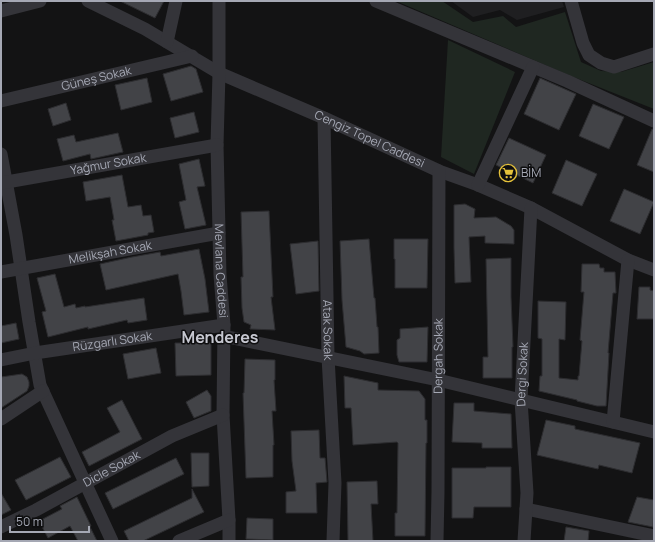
<svg xmlns="http://www.w3.org/2000/svg" width="655" height="542" font-family="Manrope,sans-serif">
<style>
.built{fill:#1f1f21}
.green{fill:#1f2721}
.building{fill:#424347;stroke:#2d2d30}
.lines{fill:none;stroke-linecap:round;stroke-linejoin:round}
.minor{stroke:#343439;stroke-width:13}
.labels{text-anchor:middle;stroke-width:3;stroke-linejoin:round;paint-order:stroke}
.street-label{font-size:12px;fill:#a5a8b4;stroke:#0e0e0f}
.poi-label{font-size:12px;fill:#a5a8b4;stroke:#0e0e0f;text-anchor:start}
.district-label{font-size:16px;font-weight:bold;fill:#c6c7d0;stroke:#0e0e0f}
</style>
<rect width="100%" height="100%" fill="#131314"/>
<polygon class="built" points="451,1 562,1 564,7 517,20 500,10 473,17"/>
<g class="green">
<polygon points="396,1 442,1 473,22 503,16 516,27 565,12 581,62 601,71 621,72 654,62 654,109 571,76"/>
<polygon points="448,40 515,72 474,174 441,157"/>
</g>
<g class="building">
<polygon points="120,1 164,1 155,18"/>
<polygon points="191,66 196,69 203,92 171,101 163,74"/>
<polygon points="147,78 152,102 121,110 115,85"/>
<polygon points="540,78 576,94 559,130 524,114"/>
<polygon points="66,103 71,120 53,126 48,109"/>
<polygon points="593,104 624,117 609,149 579,136"/>
<polygon points="194,112 199,132 175,138 170,118"/>
<polygon points="652,129 654,129 654,172 637,165"/>
<polygon points="118,133 123,152 91,159 90,154 63,161 57,139 74,135 76,142"/>
<polygon points="509,138 546,155 533,183 496,165"/>
<polygon points="199,159 205,186 197,187 206,225 185,229 179,202 186,200 179,164"/>
<polygon points="566,160 597,174 582,206 552,193"/>
<polygon points="122,175 128,207 141,205 143,216 151,215 154,232 148,233 148,235 116,241 112,220 114,220 110,197 86,201 83,182"/>
<polygon points="624,189 654,202 640,234 610,221"/>
<polygon points="465,204 475,209 474,218 496,217 511,226 514,230 514,244 485,243 485,236 469,237 471,282 455,283 454,248 454,205"/>
<polygon points="269,211 273,297 271,297 275,330 250,329 251,325 244,322 242,308 241,277 243,277 241,212"/>
<polygon points="369,239 374,298 375,298 377,327 378,327 379,353 364,354 360,351 346,347 342,300 340,241"/>
<polygon points="394,239 428,239 427,288 395,288 395,259 394,259"/>
<polygon points="318,241 319,291 296,294 290,244"/>
<polygon points="199,249 205,279 209,312 184,315 181,291 178,274 106,290 100,264 132,257 160,252 161,256"/>
<polygon points="511,258 511,297 513,347 512,347 512,378 483,378 483,357 488,357 486,259"/>
<polygon points="582,264 599,264 600,268 604,268 604,272 615,272 616,293 613,293 608,353 609,353 606,406 597,406 577,401 577,400 539,391 540,376 542,376 542,339 538,338 538,301 566,302 565,340 559,339 559,378 578,380 578,376 579,376 582,341 580,340 584,292 581,292"/>
<polygon points="55,274 64,307 75,304 76,308 85,306 85,307 144,298 147,320 128,323 127,320 88,329 88,327 48,337 42,312 46,311 37,278"/>
<polygon points="639,287 650,287 650,290 654,291 654,319 637,319"/>
<polygon points="16,323 19,339 1,343 1,326"/>
<polygon points="428,327 427,362 399,362 397,355 397,340 400,338 400,329"/>
<polygon points="175,343 211,343 211,375 176,376"/>
<polygon points="156,348 161,373 128,379 123,354"/>
<polygon points="245,359 275,360 275,380 274,380 276,411 272,411 274,445 273,445 273,477 246,478 243,393 244,393"/>
<polygon points="22,374 27,377 29,382 29,386 27,391 1,408 1,377"/>
<polygon points="344,376 378,383 378,390 419,391 425,399 425,420 427,420 427,443 426,443 425,536 395,536 395,513 397,513 398,443 397,442 353,445 351,408 345,408"/>
<polygon points="207,390 211,396 211,411 194,418 186,402"/>
<polygon points="122,400 142,439 89,466 82,452 120,432 107,408"/>
<polygon points="454,403 474,403 474,411 511,414 512,448 482,448 482,443 452,442"/>
<polygon points="546,420 575,426 575,429 640,443 632,473 599,465 598,469 537,455"/>
<polygon points="319,430 320,458 325,458 327,482 316,483 317,513 286,513 286,492 296,491 292,461 291,431"/>
<polygon points="191,453 209,453 209,486 192,487"/>
<polygon points="60,457 71,477 26,500 15,480"/>
<polygon points="176,458 184,474 113,509 105,493"/>
<polygon points="486,467 511,467 511,507 474,507 473,518 452,518 452,468 486,468"/>
<polygon points="377,481 378,504 371,504 373,541 348,541 347,482"/>
<polygon points="192,489 204,512 143,541 129,541 124,531 192,498"/>
<polygon points="1,493 11,510 1,515"/>
<polygon points="77,497 91,526 90,527 97,541 78,541 70,526 48,538 39,521 62,509 60,506"/>
<polygon points="637,497 654,500 653,527 628,522"/>
<polygon points="247,518 273,519 273,540 246,539"/>
<polygon points="566,527 589,531 588,541 564,541"/>
</g>
<g class="lines">
<g class="minor">
<path id="s1" d="M 88,1 L 145,29 L 219,73 L 324,118 L 439,171 L 478,185 L 531,208 L 628,260 L 654,270"/>
<path id="s2" d="M 219,1 L 219,73 L 217,145 L 220,275 L 224,325 L 223,415 L 229,520 L 229,541"/>
<polyline points="376,1 567,81 654,121"/>
<polyline points="571,1 583,43 589,55 601,63 614,67 654,54"/>
<polyline points="1,11 40,1"/>
<polyline points="167,42 176,1"/>
<path id="s3" d="M 1,101 L 192,56"/>
<path id="s4" d="M 324,118 L 328,357 L 335,483 L 333,541"/>
<polyline points="1,154 16,235 29,322 40,385 112,541"/>
<path id="s5" d="M 1,183 L 217,145"/>
<polyline points="478,185 533,67"/>
<path id="s6" d="M 1,272 L 219,233"/>
<polyline points="223,336 438,380 654,432"/>
<path id="s7" d="M 1,360 L 35,353 L 224,325"/>
<polyline points="1,419 43,391"/>
<polyline points="613,422 628,260"/>
<polyline points="526,509 654,536"/>
<path id="s8" d="M 1,527 L 36,510 L 172,436 L 223,415"/>
<polyline points="179,541 229,520"/>
<path id="s9" d="M 437,541 L 438,492 L 439,171"/>
<path id="s10" d="M 524,541 L 527,493 L 521,400 L 531,208"/>
</g>
</g>
<defs>
<symbol id="supermarket-ring" viewBox="-11 -11 22 22"><circle r="9.5" fill="#0e0e0f" stroke="#e4c13b" stroke-width="1.5"/><path d="M-6-5.5h2.5l.6 2H6L4.5 2H-2.5L-4.4-4H-6ZM-1.5 3.2a1.3 1.3 0 1 0 .1 0ZM3 3.2a1.3 1.3 0 1 0 .1 0Z" fill="#e4c13b"/></symbol>
</defs>
<g fill-rule="evenodd">
<use href="#supermarket-ring" x="498" y="163" width="20" height="20"/>
</g>
<g class="labels">
<g class="street-label">
<text dy="4" stroke="none"><textPath href="#s3" startOffset="98">Güneş Sokak</textPath></text>
<text dy="4" stroke="none"><textPath href="#s1" startOffset="314">Cengiz Topel Caddesi</textPath></text>
<text dy="4" stroke="none"><textPath href="#s5" startOffset="109">Yağmur Sokak</textPath></text>
<text dy="4" stroke="none"><textPath href="#s6" startOffset="111">Melikşah Sokak</textPath></text>
<text dy="4" stroke="none"><textPath href="#s2" startOffset="270">Mevlana Caddesi</textPath></text>
<text dy="4" stroke="none"><textPath href="#s4" startOffset="212">Atak Sokak</textPath></text>
<text dy="4" stroke="none"><textPath href="#s7" startOffset="113">Rüzgarlı Sokak</textPath></text>
<text dy="4" stroke="none"><textPath href="#s9" startOffset="185">Dergah Sokak</textPath></text>
<text dy="4" stroke="none"><textPath href="#s10" startOffset="167">Dergi Sokak</textPath></text>
<text dy="4" stroke="none"><textPath href="#s8" startOffset="125">Dicle Sokak</textPath></text>
</g>
<g class="poi-label">
<text x="521" y="177">BİM</text>
</g>
<g class="district-label">
<text x="220" y="343">Menderes</text>
</g>
</g>
<rect width="655" height="542" fill="none" stroke="#a5a8b4" stroke-width="4"/>
<path d="M10 526v6h79v-6" fill="none" stroke="#a5a8b4" stroke-width="2"/>
<text x="16" y="526" font-size="12" fill="#a5a8b4" stroke="#0e0e0f" stroke-width="3" paint-order="stroke">50 m</text>
</svg>
